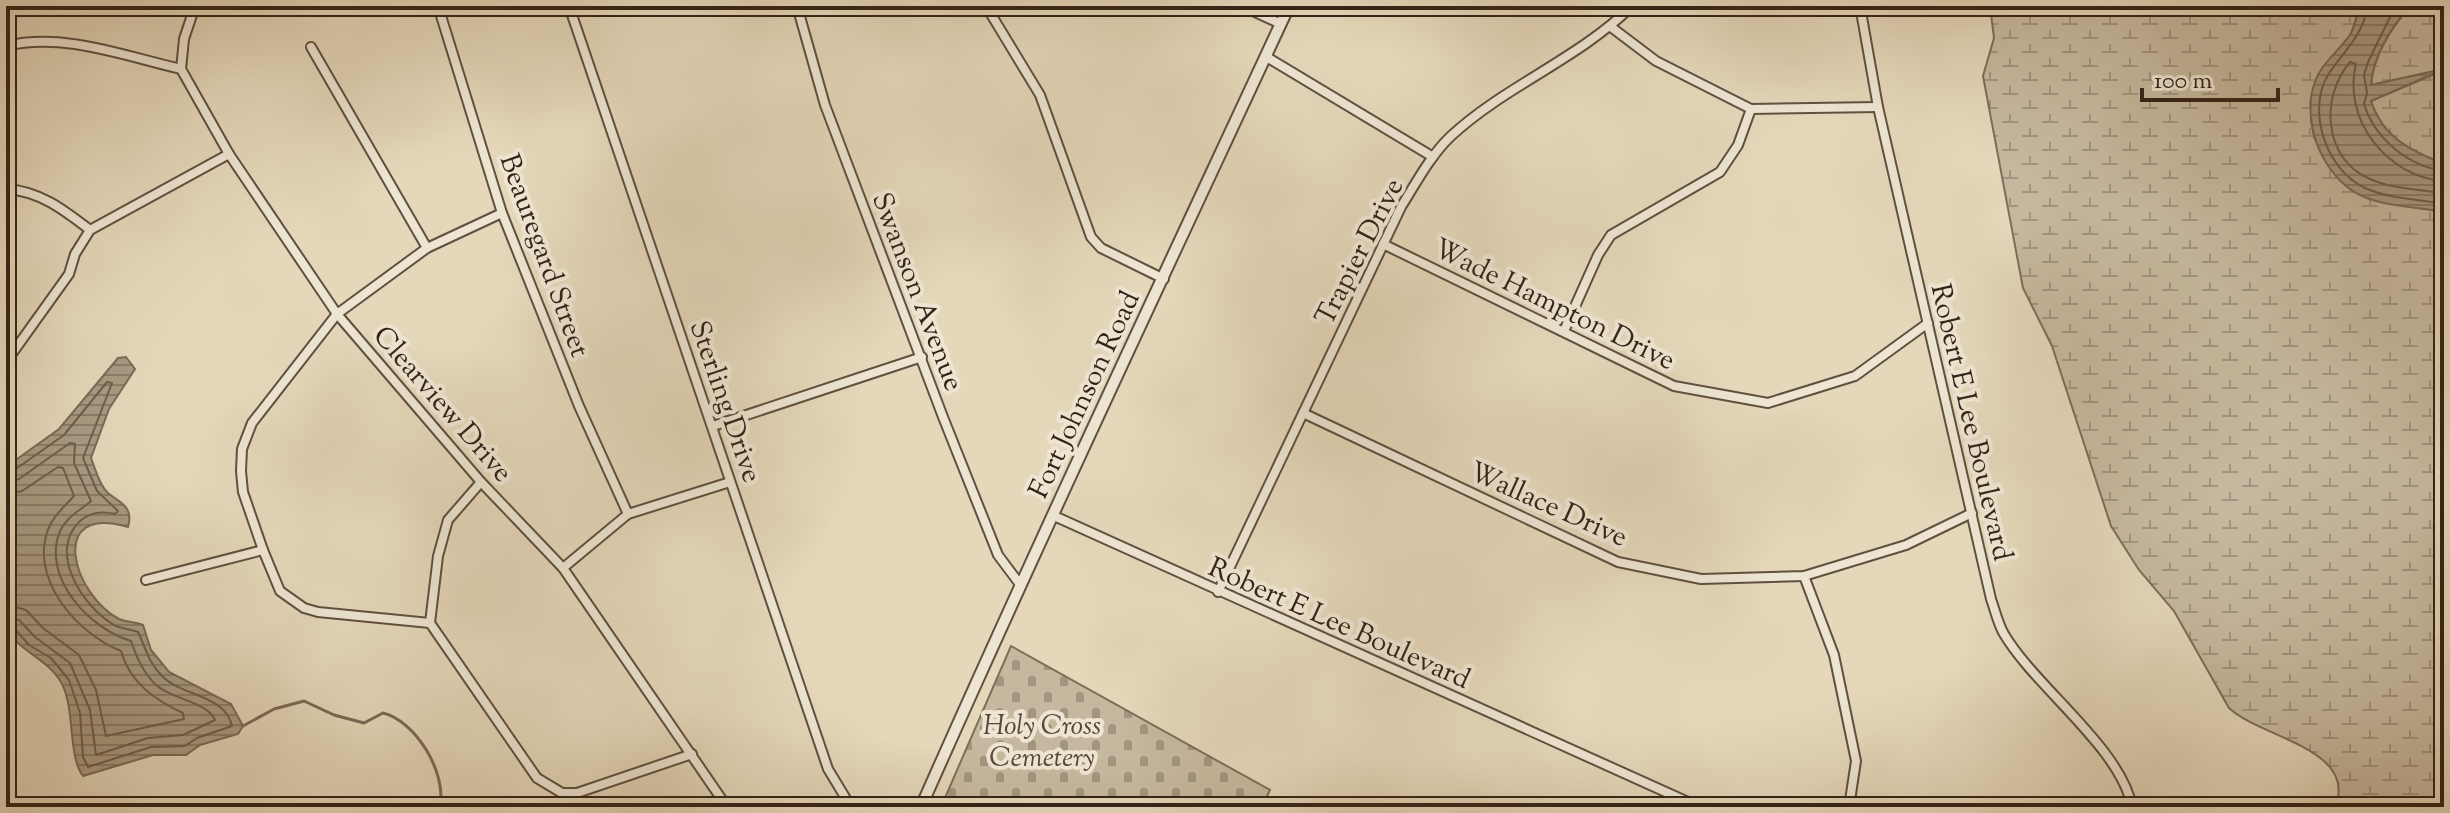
<svg xmlns="http://www.w3.org/2000/svg" width="2450" height="813" font-family="'Sorts Mill Goudy',serif">
<style>
.wetland{fill:url(#wetland-marsh);stroke:#7d6e5a;stroke-width:2}
.cemetery{fill:url(#cemetery-stones);stroke:#7d6e5a;stroke-width:2}
.water{fill:url(#water-rules);stroke:#7a6a57;stroke-width:2}
.lines{fill:none;stroke-linecap:round;stroke-linejoin:round}
.shore{stroke:#6e5e4c;stroke-width:2}
.stream{stroke:#7a6a57;stroke-width:3}
.minor-casing{stroke:#60503f;stroke-width:12}
.tertiary-casing{stroke:#60503f;stroke-width:14}
.minor{stroke:#ede5d2;stroke-width:8}
.tertiary{stroke:#ede5d2;stroke-width:10}
.labels{text-anchor:middle;stroke-width:8;stroke-linejoin:round;paint-order:stroke}
.street-label{font-size:28px;fill:#342316;stroke:#ede5d2}
.park-label{font-size:28px;font-style:italic;fill:#584838;stroke:#ede5d2}
</style>
<defs>
<pattern id="wetland-marsh" width="20" height="14" patternUnits="userSpaceOnUse" patternTransform="scale(2)"><rect width="20" height="14" fill="#c6b89e"/><path d="M1 5h8M5 5V1M11 12h8M15 12V8" fill="none" stroke="#a29580"/></pattern>
<pattern id="cemetery-stones" width="16" height="16" patternUnits="userSpaceOnUse" patternTransform="scale(2)"><rect width="16" height="16" fill="#c6b89e"/><path d="M2 7V4a2 2 0 0 1 4 0v3zM10 15v-3a2 2 0 0 1 4 0v3z" fill="#a29580"/></pattern>
<pattern id="water-rules" width="6" height="5" patternUnits="userSpaceOnUse" patternTransform="scale(2)"><rect width="6" height="5" fill="#a89a82"/><path d="M0 2.5h6" fill="none" stroke="#8a7d69"/></pattern>
</defs>
<rect width="100%" height="100%" fill="#e4d7ba"/>
<filter id="stains"><feTurbulence type="fractalNoise" baseFrequency=".0025" numOctaves="4"/><feColorMatrix values="0 0 0 0 .2 0 0 0 0 .09 0 0 0 0 .02 0 0 0 .5 -.17"/></filter>
<radialGradient id="worn" r=".72"><stop offset=".6" stop-color="#630" stop-opacity="0"/><stop offset="1" stop-color="#630" stop-opacity=".3"/></radialGradient>
<g class="wetland">
<path d="M 1998,6 L 2360,6 L 2351,34 L 2318,75 L 2311,121 L 2314,137 L 2322,155 L 2382,202 L 2444,212 L 2444,807 L 2335,807 C 2359,749 2261,738 2229,708 L 2174,611 L 2139,570 L 2111,526 L 2052,346 L 2023,288 L 1983,76 L 1994,38 L 1991,14 Z"/>
<path d="M 2411,6 L 2444,6 L 2444,69 L 2371,85 C 2373,57 2392,25 2411,6 Z"/>
<path d="M 2444,70 L 2444,164 C 2410,151 2383,137 2371,101 Z"/>
</g>
<polygon class="cemetery" points="1011,646 1270,790 1262,807 941,807"/>
<g class="water">
<path d="M 2360,6 L 2411,6 C 2392,25 2372,58 2371,85 L 2444,69 L 2371,101 C 2383,138 2411,151 2444,164 L 2444,212 C 2417,207 2385,207 2360,195 C 2320,176 2297,112 2319,73 C 2327,59 2341,48 2350,35 C 2355,27 2357,15 2360,6 Z"/>
<path d="M 126,357 L 135,369 L 109,409 L 91,458 C 95,468 99,485 108,493 C 120,503 134,506 128,527 C 46,503 73,595 119,619 C 126,622 136,622 143,625 L 151,650 L 169,672 L 231,704 L 243,726 L 238,734 L 200,745 L 186,755 L 153,755 L 83,776 C 68,756 75,713 63,686 C 51,660 21,653 6,629 L 6,467 L 59,429 L 118,358 Z"/>
</g>
<g class="lines">
<g class="shore">
<path d="M 2367,6 C 2364,36 2343,51 2328,75 C 2306,111 2327,171 2365,188 C 2389,199 2418,199 2444,204"/>
<path d="M 2400,6 L 2391,15 L 2368,62 L 2364,75 L 2367,93 L 2364,104 C 2375,139 2408,166 2444,171"/>
<path d="M 2444,181 C 2387,177 2342,119 2356,64 L 2350,62 C 2320,97 2323,159 2370,179 C 2392,189 2420,189 2444,194"/>
<path d="M 6,472 L 13,471 L 64,435 L 107,382 L 112,383 L 83,458 L 97,491 L 118,511 L 115,514 C 102,511 90,512 80,521 C 47,552 83,607 114,625 C 121,629 131,629 138,632 C 146,648 148,662 162,676 C 181,696 226,695 232,726 L 197,738 L 185,746 L 151,747 L 88,767 L 83,757 L 80,713 L 69,680 L 51,658 L 29,645 L 14,628 L 6,626"/>
<path d="M 6,483 L 19,479 L 70,443 L 75,444 L 74,463 L 91,501 C 80,511 67,516 60,531 C 41,578 90,629 131,641 C 137,658 142,671 156,685 C 171,699 208,702 215,720 L 183,735 L 148,738 L 96,755 L 90,710 L 70,663 L 35,637 L 19,620 L 6,616"/>
<path d="M 6,495 L 22,491 L 58,467 L 63,468 L 74,496 C 66,505 56,513 50,525 C 26,576 77,634 121,651 C 130,683 155,700 183,713 L 184,719 L 106,736 L 96,690 L 79,655 L 43,628 L 26,610 L 6,604"/>
</g>
<path class="stream" d="M 243,726 L 274,709 L 304,701 L 334,715 L 364,723 L 383,713 C 416,721 447,773 440,807"/>
<defs>
<g id="minor">
<polyline points="195,6 184,39 181,69 229,154 337,314 481,482 563,568 727,807"/>
<polyline points="438,6 502,213 579,406 628,514"/>
<polyline points="569,6 828,769 851,807"/>
<polyline points="797,6 825,105 943,417 998,555 1019,583"/>
<polyline points="986,6 1040,95 1091,237 1101,248 1164,279"/>
<polyline points="1242,6 1281,24"/>
<path d="M 1860,6 L 1878,107 L 1991,599 C 1995,610 1998,624 2004,634 C 2036,688 2121,748 2132,807"/>
<polyline points="1611,27 1656,61 1751,109 1878,107"/>
<path d="M 6,46 C 63,32 124,56 181,69"/>
<polyline points="311,47 427,248"/>
<polyline points="1265,56 1433,157"/>
<path d="M 6,189 C 40,191 64,210 90,230"/>
<polyline points="1383,244 1674,386 1768,403 1855,376 1928,323"/>
<polyline points="1564,331 1598,255 1611,235 1720,172 1738,145 1751,109"/>
<polyline points="6,362 69,274 75,254 90,230 229,154"/>
<polyline points="1303,413 1618,562 1701,579 1804,576 1906,545 1972,513"/>
<polyline points="713,426 922,357"/>
<polyline points="481,482 448,520 438,556 430,623 537,778 562,793 577,793 692,754"/>
<polyline points="1052,515 1699,807"/>
<polyline points="563,568 628,514 730,482"/>
<polyline points="1804,576 1834,655 1856,761 1849,807"/>
<polyline points="146,580 263,550"/>
<path d="M 1218,592 L 1401,207 C 1416,183 1430,156 1451,136 C 1505,86 1578,59 1632,6"/>
<polyline points="430,623 318,612 304,608 280,591 263,550 243,492 241,471 242,449 252,423 337,314 427,248 502,213"/>
<polyline points="292,807 317,807"/>
</g>
<path id="tertiary" d="M 921,807 C 1040,538 1165,273 1289,6"/>
</defs>
<use href="#minor" class="minor-casing"/>
<use href="#tertiary" class="tertiary-casing"/>
<use href="#minor" class="minor"/>
<use href="#tertiary" class="tertiary"/>
</g>
<g class="labels">
<g class="street-label">
<text transform="translate(1358 251) rotate(-63)" y="10">Trapier Drive</text>
<text transform="translate(546 255) rotate(70)" y="10">Beauregard Street</text>
<text transform="translate(919 291) rotate(69)" y="10">Swanson Avenue</text>
<text transform="translate(1555 303) rotate(26)" y="10">Wade Hampton Drive</text>
<text transform="translate(1083 394) rotate(-65)" y="10">Fort Johnson Road</text>
<text transform="translate(727 401) rotate(71)" y="10">Sterling Drive</text>
<text transform="translate(444 403) rotate(49)" y="10">Clearview Drive</text>
<text transform="translate(1973 422) rotate(77)" y="10">Robert E Lee Boulevard</text>
<text transform="translate(1549 503) rotate(24)" y="10">Wallace Drive</text>
<text transform="translate(1340 622) rotate(24)" y="10">Robert E Lee Boulevard</text>
</g>
<g class="park-label">
<text x="1042" y="734">Holy Cross<tspan x="1042" dy="32">Cemetery</tspan></text>
</g>
</g>
<rect width="2450" height="813" fill="none" stroke="#e4d7ba" stroke-width="32"/>
<rect x="8" y="8" width="2434" height="797" fill="none" stroke="#342316" stroke-width="4"/>
<rect x="16" y="16" width="2418" height="781" fill="none" stroke="#342316" stroke-width="2"/>
<path d="M2142 88v12h136v-12" fill="none" stroke="#342316" stroke-width="4"/>
<text x="2154" y="88" font-size="24" fill="#342316" stroke="#ede5d2" stroke-width="6" paint-order="stroke">100 m</text>
<rect width="100%" height="100%" filter="url(#stains)"/>
<rect width="100%" height="100%" fill="url(#worn)"/>
</svg>
